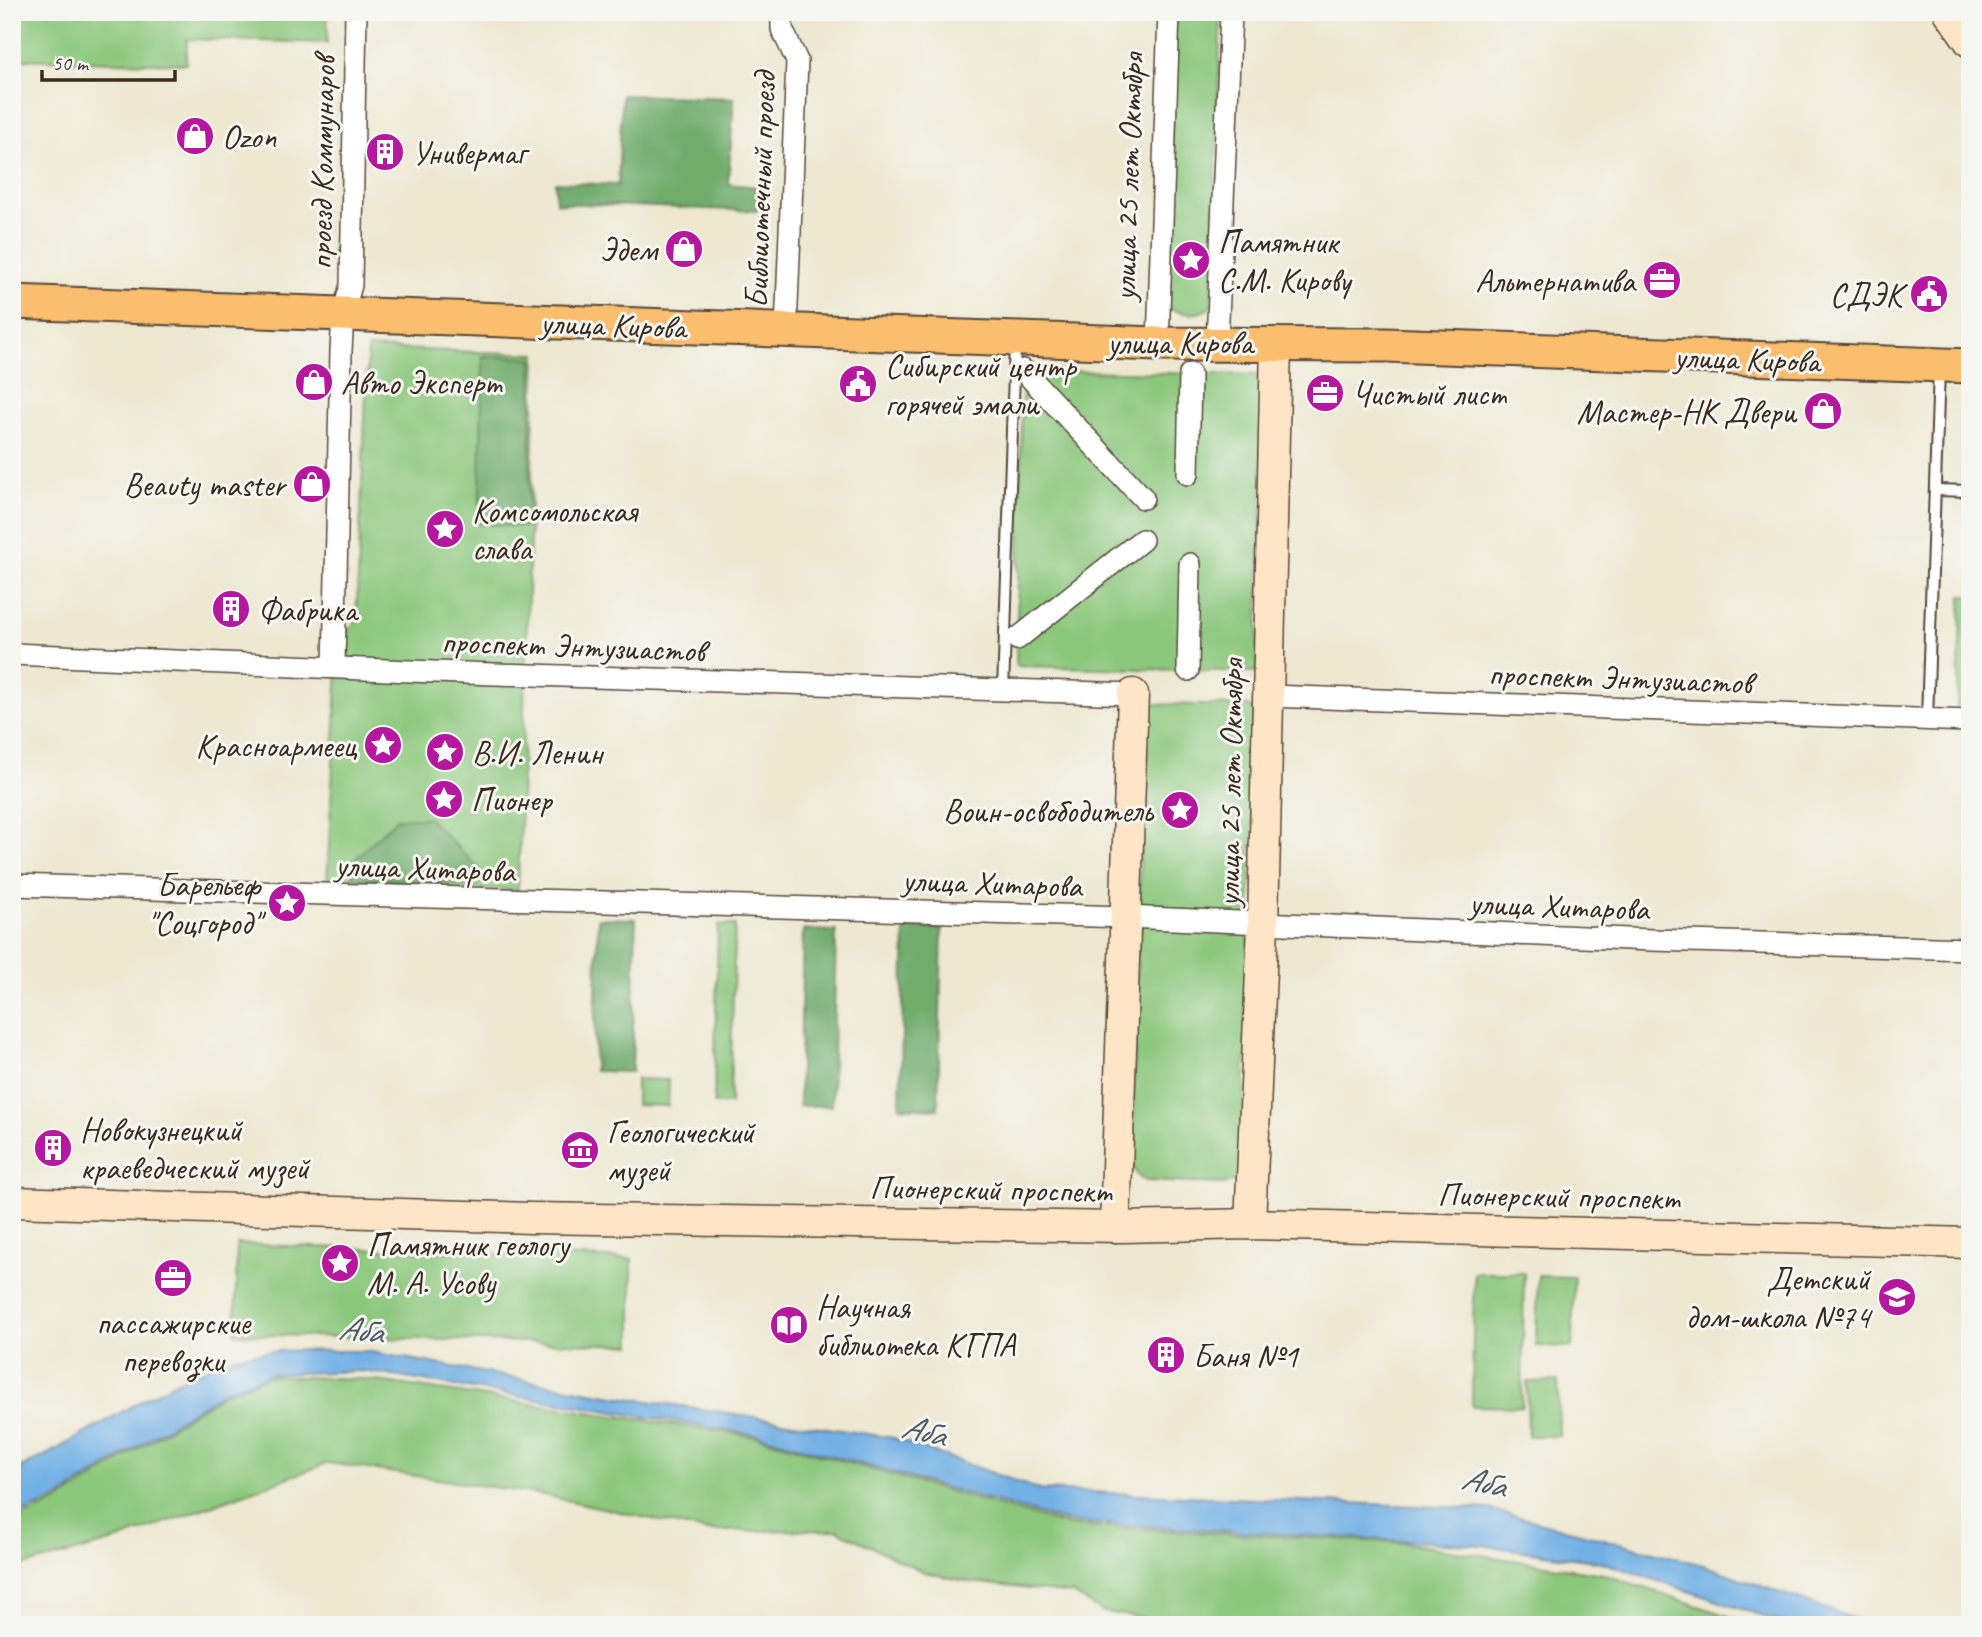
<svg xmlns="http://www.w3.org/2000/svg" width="1982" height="1637" font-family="Caveat,sans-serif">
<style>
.green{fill:#8bc77c;stroke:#63784d;stroke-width:2}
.forest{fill:#70ac6c;stroke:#566b45;stroke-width:2}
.water{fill:#72b0e5;stroke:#566d82;stroke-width:2}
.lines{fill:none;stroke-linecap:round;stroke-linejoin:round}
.lane-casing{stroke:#564639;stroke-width:14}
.street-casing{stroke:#564639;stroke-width:24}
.secondary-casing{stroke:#564639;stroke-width:33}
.primary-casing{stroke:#564639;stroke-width:37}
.lane{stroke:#fff;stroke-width:10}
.street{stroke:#fff;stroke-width:21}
.secondary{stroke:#fde5c5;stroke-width:30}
.primary{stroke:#fabe6e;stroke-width:33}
.labels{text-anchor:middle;stroke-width:6;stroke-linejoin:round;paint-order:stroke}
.poi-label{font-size:33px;fill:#3b2a1e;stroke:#f6f6f2;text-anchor:start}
.street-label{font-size:33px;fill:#3b2a1e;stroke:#f6f6f2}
.water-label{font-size:35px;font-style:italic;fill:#4e5964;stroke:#f6f6f2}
</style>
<rect width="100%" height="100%" fill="#f6f6f2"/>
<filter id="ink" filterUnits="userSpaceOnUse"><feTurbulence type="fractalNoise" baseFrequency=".0143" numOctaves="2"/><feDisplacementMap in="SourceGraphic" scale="14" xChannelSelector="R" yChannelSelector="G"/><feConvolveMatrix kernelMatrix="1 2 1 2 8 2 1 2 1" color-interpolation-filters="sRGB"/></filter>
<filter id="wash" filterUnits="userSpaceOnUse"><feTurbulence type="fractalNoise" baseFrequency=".00686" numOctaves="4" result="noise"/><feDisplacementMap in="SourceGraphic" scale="28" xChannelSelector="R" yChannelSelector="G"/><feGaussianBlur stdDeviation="1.57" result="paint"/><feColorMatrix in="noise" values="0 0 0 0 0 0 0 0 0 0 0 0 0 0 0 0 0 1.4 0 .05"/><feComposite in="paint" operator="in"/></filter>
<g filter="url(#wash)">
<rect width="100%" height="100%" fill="#eee8d1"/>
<g class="green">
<polygon points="12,12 328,12 327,43 187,39 186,64 12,59"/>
<path d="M 1175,12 L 1221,12 L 1211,307 C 1198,317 1180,314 1166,307 Z"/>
<polygon points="368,348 536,354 518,890 327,884 339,643 356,620"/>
<polygon points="1023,370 1264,375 1257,672 1016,666"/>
<polygon points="1962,596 1970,596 1970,709 1957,708"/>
<polygon points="1156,704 1248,706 1255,710 1242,1180 1222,1184 1146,1181 1138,1176 1132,1165 1144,712 1149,705"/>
<polygon points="718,925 735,925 730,1104 714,1104"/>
<polygon points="636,1079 669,1080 668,1106 636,1105"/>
<polygon points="237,1244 632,1259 632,1345 235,1334"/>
<polygon points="1474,1273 1524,1273 1522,1407 1472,1406"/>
<polygon points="1538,1276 1574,1277 1572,1347 1536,1346"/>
<polygon points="270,1376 364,1379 758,1437 1067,1525 1405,1543 1603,1574 1755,1625 1193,1625 1103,1612 1073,1594 970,1582 924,1572 837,1530 705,1531 539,1494 328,1463 115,1541 12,1569 12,1522 58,1501 224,1393"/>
<polygon points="1558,1381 1559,1436 1528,1436 1527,1382"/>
</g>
<g class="forest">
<polygon points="622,95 734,98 728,184 758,187 757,211 556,203 555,182 618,185"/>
<polygon points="483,356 533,358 528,527 479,524"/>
<polygon points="397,818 428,818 485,875 477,883 356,879 347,867"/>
<polygon points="598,918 636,919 632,1072 594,1071"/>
<polygon points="905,927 942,929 938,1109 900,1107"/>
<polygon points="803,930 836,931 832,1106 799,1106"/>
</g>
<path class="water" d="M 366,1351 L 601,1394 L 894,1438 L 1040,1490 L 1489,1509 L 1703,1565 L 1871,1625 L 1789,1625 L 1602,1562 L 1481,1545 L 1067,1522 L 758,1435 L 363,1371 L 270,1374 L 224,1391 L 56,1499 L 12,1518 L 12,1472 C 85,1439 151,1387 227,1360 C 269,1345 322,1352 366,1351 Z"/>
</g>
<g filter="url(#ink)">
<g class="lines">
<defs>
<g id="lane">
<polyline points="1935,490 1970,491"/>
<polyline points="1003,691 1015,344"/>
<polyline points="1927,719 1939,368"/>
</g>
<g id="street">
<polyline points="782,12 782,29 797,61 786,330"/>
<polyline points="1217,343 1231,12"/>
<polyline points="1158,344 1169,12"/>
<polyline points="1023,370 1143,498"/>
<polyline points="1188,474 1190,374"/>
<polyline points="1017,639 1142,540"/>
<polyline points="12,654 434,672 1133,694"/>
<polyline points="334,666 341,351 343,314 351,285 356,12"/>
<polyline points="1188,670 1190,564"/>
<polyline points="1269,696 1970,721"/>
<polyline points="12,885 1126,917 1651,940 1970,949"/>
</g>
<g id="secondary">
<polyline points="1949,12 1970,42"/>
<polyline points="12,1202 531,1218 1123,1227 1250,1224 1970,1243"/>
<polyline points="1250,1224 1263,925 1276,343"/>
<polyline points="1115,1227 1133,694"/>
</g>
<polyline id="primary" points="12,302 1158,344 1386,345 1970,366"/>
</defs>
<use href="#lane" class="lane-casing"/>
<use href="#street" class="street-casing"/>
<use href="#secondary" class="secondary-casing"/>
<use href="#primary" class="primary-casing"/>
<use href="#lane" class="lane"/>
<use href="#street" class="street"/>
<use href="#secondary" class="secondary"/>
<use href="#primary" class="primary"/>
</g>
</g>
<defs>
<symbol id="shop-disc" viewBox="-11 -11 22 22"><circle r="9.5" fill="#b5179e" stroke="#f6f6f2"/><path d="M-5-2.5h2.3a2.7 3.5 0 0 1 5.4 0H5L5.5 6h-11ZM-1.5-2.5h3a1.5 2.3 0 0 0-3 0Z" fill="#fff"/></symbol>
<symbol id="building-disc" viewBox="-11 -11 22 22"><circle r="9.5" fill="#b5179e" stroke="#f6f6f2"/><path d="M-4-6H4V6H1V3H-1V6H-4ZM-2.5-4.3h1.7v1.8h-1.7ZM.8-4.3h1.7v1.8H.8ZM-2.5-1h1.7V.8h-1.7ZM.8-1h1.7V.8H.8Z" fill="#fff"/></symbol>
<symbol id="sight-disc" viewBox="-11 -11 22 22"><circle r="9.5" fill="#b5179e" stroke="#f6f6f2"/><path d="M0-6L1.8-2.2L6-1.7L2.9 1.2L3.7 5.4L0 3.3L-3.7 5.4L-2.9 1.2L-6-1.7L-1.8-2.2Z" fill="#fff"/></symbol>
<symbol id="office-disc" viewBox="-11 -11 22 22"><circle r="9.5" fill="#b5179e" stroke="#f6f6f2"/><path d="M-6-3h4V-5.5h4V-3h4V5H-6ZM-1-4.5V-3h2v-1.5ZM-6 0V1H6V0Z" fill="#fff"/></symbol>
<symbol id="civic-disc" viewBox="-11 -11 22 22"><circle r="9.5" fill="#b5179e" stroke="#f6f6f2"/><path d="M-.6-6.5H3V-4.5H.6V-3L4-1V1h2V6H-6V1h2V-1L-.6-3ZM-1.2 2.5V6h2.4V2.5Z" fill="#fff"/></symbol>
<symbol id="museum-disc" viewBox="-11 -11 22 22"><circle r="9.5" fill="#b5179e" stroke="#f6f6f2"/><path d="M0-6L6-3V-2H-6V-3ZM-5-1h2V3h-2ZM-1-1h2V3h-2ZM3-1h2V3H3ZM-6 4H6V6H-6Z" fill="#fff"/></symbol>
<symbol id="school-disc" viewBox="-11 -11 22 22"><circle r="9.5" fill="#b5179e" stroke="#f6f6f2"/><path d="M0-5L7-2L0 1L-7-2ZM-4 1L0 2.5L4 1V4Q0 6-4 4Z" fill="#fff"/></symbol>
<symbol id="library-disc" viewBox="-11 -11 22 22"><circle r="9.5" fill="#b5179e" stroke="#f6f6f2"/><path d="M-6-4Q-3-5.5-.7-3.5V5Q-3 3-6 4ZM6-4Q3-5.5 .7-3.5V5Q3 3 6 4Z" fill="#fff"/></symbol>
</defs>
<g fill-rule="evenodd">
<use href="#shop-disc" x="173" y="114" width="44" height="44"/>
<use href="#building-disc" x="363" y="130" width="44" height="44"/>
<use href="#shop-disc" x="662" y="227" width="44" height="44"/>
<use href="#sight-disc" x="1169" y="238" width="44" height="44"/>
<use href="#office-disc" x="1640" y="258" width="44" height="44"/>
<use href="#civic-disc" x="1907" y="272" width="44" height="44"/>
<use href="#shop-disc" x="292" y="360" width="44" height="44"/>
<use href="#civic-disc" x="836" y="362" width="44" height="44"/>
<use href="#office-disc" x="1303" y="371" width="44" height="44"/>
<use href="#shop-disc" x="1801" y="389" width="44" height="44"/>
<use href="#shop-disc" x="290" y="462" width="44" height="44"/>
<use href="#sight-disc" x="423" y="507" width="44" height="44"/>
<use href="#building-disc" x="209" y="587" width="44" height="44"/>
<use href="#sight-disc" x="361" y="723" width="44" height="44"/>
<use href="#sight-disc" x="423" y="730" width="44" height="44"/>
<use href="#sight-disc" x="422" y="777" width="44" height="44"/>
<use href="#sight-disc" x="1158" y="788" width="44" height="44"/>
<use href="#sight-disc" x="265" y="881" width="44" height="44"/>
<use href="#building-disc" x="31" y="1126" width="44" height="44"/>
<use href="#museum-disc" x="558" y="1128" width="44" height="44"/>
<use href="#sight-disc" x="318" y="1241" width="44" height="44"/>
<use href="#office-disc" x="151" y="1256" width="44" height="44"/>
<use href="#school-disc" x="1875" y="1275" width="44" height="44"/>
<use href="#library-disc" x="767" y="1303" width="44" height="44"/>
<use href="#building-disc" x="1144" y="1333" width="44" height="44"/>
</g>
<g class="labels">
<g class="poi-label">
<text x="222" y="148">Ozon</text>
<text x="412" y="164">Универмаг</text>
<text x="1218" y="253">Памятник<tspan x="1218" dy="38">С.М. Кирову</tspan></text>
<text x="657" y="261" text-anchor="end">Эдем</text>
<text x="1635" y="292" text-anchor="end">Альтернатива</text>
<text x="1902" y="306" text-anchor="end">СДЭК</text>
<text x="885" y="377">Сибирский центр<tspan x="885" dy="38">горячей эмали</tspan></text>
<text x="341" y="394">Авто Эксперт</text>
<text x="1352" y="405">Чистый лист</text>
<text x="1796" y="423" text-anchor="end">Мастер-НК Двери</text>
<text x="285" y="496" text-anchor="end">Beauty master</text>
<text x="472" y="522">Комсомольская<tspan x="472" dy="38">слава</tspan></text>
<text x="258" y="621">Фабрика</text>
<text x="356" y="757" text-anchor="end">Красноармеец</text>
<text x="472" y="764">В.И. Ленин</text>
<text x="471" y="811">Пионер</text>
<text x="1153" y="822" text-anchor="end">Воин-освободитель</text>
<text x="260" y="896" text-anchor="end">Барельеф<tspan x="260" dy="38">"Соцгород"</tspan></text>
<text x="80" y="1141">Новокузнецкий<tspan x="80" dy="38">краеведческий музей</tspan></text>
<text x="607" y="1143">Геологический<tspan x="607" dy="38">музей</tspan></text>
<text x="367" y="1256">Памятник геологу<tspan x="367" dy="38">М. А. Усову</tspan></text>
<text x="1870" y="1290" text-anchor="end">Детский<tspan x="1870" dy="38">дом-школа №74</tspan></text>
<text x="816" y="1318">Научная<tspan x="816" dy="38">библиотека КГПА</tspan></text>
<text x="173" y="1334" text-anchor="middle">пассажирские<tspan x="173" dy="38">перевозки</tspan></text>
<text x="1193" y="1367">Баня №1</text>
</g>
<g class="street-label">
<text transform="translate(321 163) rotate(-89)" y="12">проезд Коммунаров</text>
<text transform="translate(1127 177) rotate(-88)" y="12">улица 25 лет Октября</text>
<text transform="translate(759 190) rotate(-88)" y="12">Библиотечный проезд</text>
<text transform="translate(613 324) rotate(2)" y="12">улица Кирова</text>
<text x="1180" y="354">улица Кирова</text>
<text transform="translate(1747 358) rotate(2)" y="12">улица Кирова</text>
<text transform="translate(573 645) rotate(2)" y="12">проспект Энтузиастов</text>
<text transform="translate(1620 677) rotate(2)" y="12">проспект Энтузиастов</text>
<text transform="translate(1229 783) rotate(-89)" y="12">улица 25 лет Октября</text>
<text transform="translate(425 867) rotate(2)" y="12">улица Хитарова</text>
<text transform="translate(992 882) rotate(2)" y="12">улица Хитарова</text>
<text transform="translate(1559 905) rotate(2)" y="12">улица Хитарова</text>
<text transform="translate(991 1188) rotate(1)" y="12">Пионерский проспект</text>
<text transform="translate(1559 1195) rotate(1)" y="12">Пионерский проспект</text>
</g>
<g class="water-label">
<text transform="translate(361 1329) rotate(7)" y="12">Аба</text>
<text transform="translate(924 1430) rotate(14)" y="12">Аба</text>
<text transform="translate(1484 1481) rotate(13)" y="12">Аба</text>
</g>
</g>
<rect width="1982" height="1637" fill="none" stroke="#f6f6f2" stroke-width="42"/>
<path d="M42 70v10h133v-10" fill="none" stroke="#3b2a1e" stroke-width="3.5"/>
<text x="52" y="70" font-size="21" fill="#3b2a1e" stroke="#f6f6f2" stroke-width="5" paint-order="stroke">50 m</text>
</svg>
